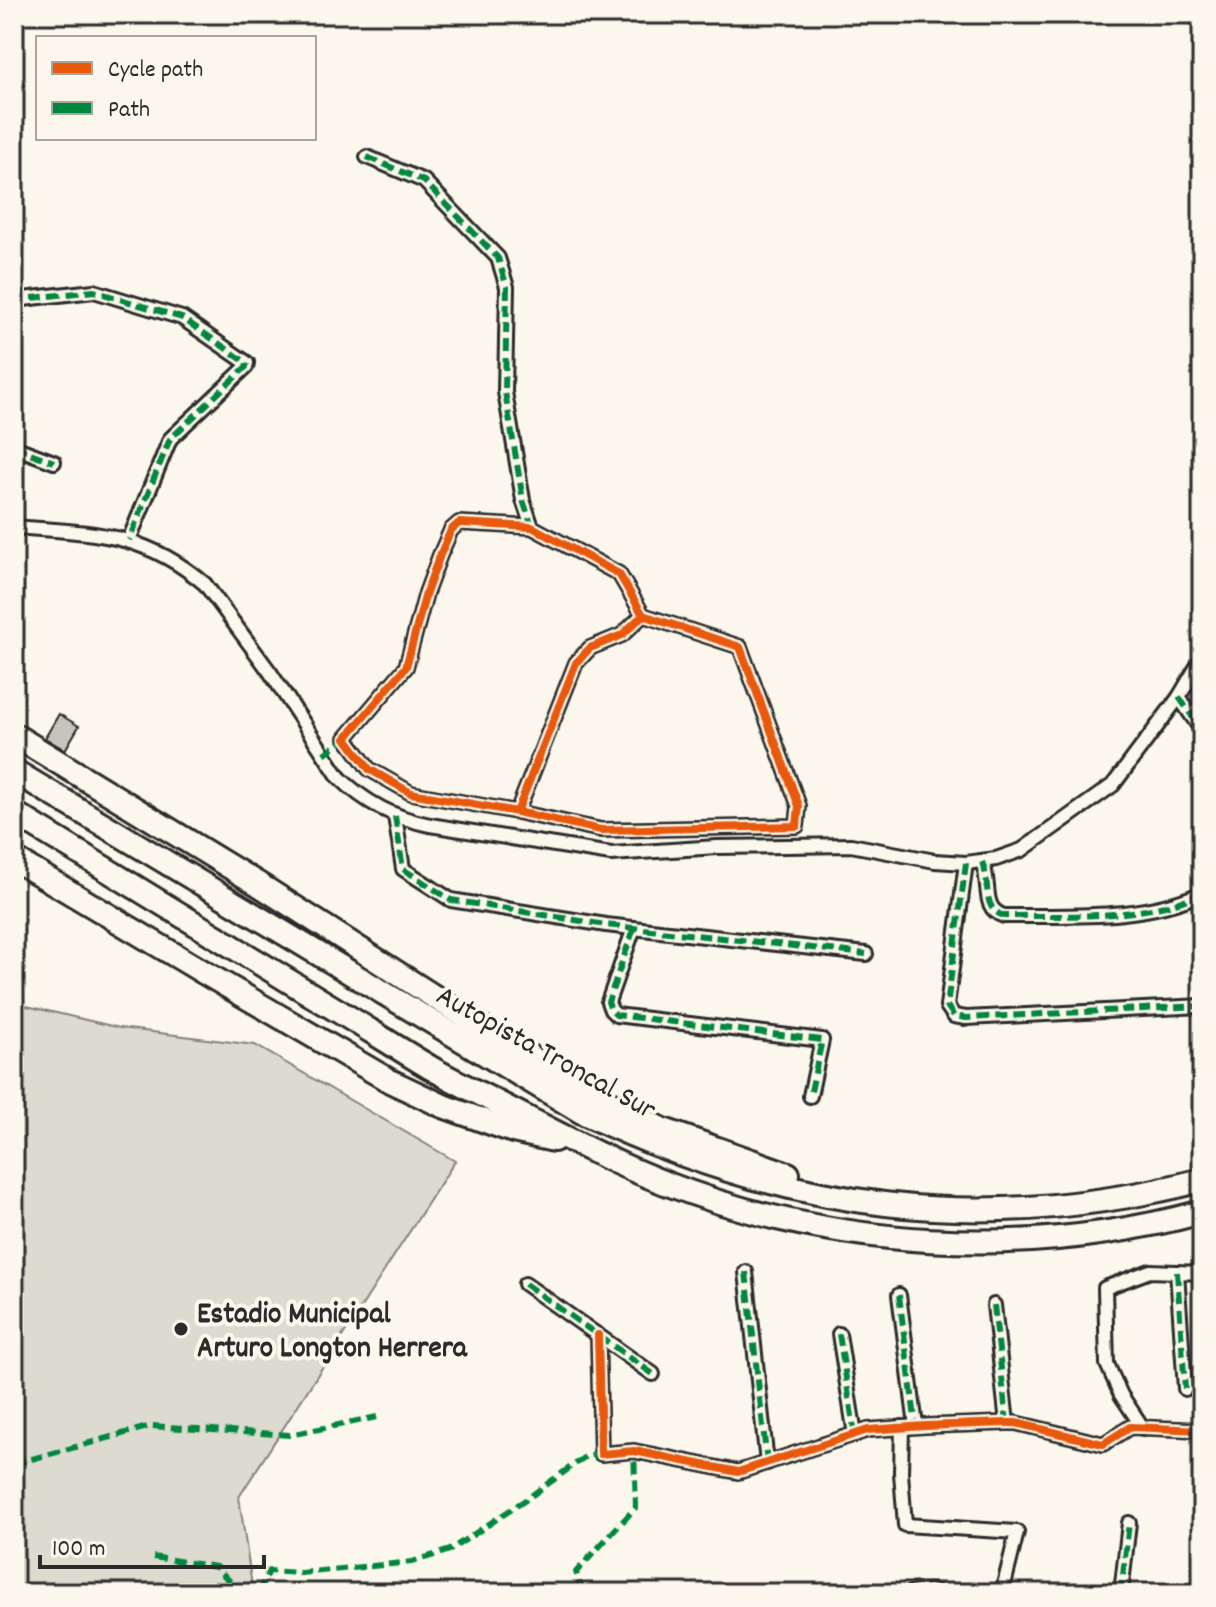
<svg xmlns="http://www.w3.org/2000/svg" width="1216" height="1607" font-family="Dekko,sans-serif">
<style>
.green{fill:#dddad0;stroke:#84827e;stroke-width:2}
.building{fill:#c7c4bc;stroke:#2b2b2b;stroke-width:2}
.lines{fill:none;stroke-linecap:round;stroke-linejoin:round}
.minor-casing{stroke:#2b2b2b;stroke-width:18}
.motorway-casing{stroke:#2b2b2b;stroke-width:28}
.minor{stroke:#fbf7ec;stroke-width:12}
.motorway{stroke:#fbf7ec;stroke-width:22}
.quiet{stroke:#00873e;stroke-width:6;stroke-dasharray:12 6;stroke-linecap:butt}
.cycleway-casing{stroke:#fbf7ec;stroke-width:13}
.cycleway{stroke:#e8590c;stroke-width:8}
.poi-dot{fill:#2b2b2b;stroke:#fbf7ec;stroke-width:3}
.labels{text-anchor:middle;stroke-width:8;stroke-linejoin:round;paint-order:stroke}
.street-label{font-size:30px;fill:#2b2b2b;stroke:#fbf7ec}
.poi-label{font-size:30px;font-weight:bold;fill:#2b2b2b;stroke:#fbf7ec;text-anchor:start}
</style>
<rect width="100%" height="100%" fill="#fbf7ec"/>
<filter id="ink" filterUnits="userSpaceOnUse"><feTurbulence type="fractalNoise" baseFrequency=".0125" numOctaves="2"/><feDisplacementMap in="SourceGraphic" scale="16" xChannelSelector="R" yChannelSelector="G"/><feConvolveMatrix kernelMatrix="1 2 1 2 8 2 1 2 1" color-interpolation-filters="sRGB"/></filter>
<g filter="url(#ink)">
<polygon class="green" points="14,1003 120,1028 255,1045 455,1161 239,1497 253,1593 14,1593"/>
<polygon class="building" points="59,714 79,726 65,750 45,738"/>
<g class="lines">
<defs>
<g id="minor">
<polyline points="367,157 424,181 498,258 507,287 505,392 523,500 532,527"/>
<polyline points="14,300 94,291 182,318 247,363 246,367 170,439 129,540"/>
<polyline points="14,447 54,462"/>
<path d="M 14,527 C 91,533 143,531 205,584 L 270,672 L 339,777 C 365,803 394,818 430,825 L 611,854 L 717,847 L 851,845 L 935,861 L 966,863 L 996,859 L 1022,850 L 1113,785 L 1179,697 L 1199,663 L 1202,662"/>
<polyline points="1179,697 1202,731"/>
<polyline points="517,812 576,663 590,648 622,635 643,615 740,647 799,806 797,826 601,830 517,812 411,793 369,769 346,738 406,667 426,593 440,555 451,530 459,523 532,527 619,574 643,615"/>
<polyline points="395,816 403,869 451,900 606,925 866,954"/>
<path d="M 982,862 C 992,884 980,908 1004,916 C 1069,915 1141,921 1202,893"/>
<polyline points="966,863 947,1006 954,1016 966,1018 1202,1006"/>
<polyline points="634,928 608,1002 611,1010 616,1015 822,1040 810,1096"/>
<polyline points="746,1272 767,1463"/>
<polyline points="1177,1272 1185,1389"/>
<polyline points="525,1284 653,1374"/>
<polyline points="899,1295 916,1426"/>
<polyline points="994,1305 1007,1423"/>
<polyline points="839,1334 855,1435"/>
<polyline points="598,1335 601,1454 634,1451 738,1472 868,1430 925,1426 1007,1423 1016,1423 1103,1444 1130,1427 1202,1430"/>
<polyline points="902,1427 901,1473 905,1525 1017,1532 1002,1593"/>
<polyline points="1143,1428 1121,1395 1107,1364 1105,1288 1150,1271 1202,1273"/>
<polyline points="910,1593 929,1591 940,1593"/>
<polyline points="1121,1593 1129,1523"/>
</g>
<g id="motorway">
<polyline points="14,735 258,884 497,1037 584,1089 661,1129 788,1174"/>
<path d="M 14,771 L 582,1112 C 787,1210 981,1237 1202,1180"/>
<path d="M 14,813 C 116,876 218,938 320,1000 C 357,1022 394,1046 431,1068 C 463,1086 497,1102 529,1119 C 574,1142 618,1165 665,1183 C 834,1249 1026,1260 1202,1212"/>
<polyline points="14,859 205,973 390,1081 443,1106 513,1131 554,1140"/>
</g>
</defs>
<use href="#minor" class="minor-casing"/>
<use href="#motorway" class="motorway-casing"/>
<use href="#minor" class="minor"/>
<use href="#motorway" class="motorway"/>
<g class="quiet">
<polyline points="367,157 424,181 498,258 507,287 505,392 523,500 532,527"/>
<polyline points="14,300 94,291 182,318 247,363 246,367 170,439 129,540"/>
<polyline points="14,447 54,462"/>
<polyline points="1179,697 1202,731"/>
<polyline points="324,754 346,738"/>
<polyline points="395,816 403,869 451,900 606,925 866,954"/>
<path d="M 982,862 C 992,884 980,908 1004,916 C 1069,915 1141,921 1202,893"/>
<polyline points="966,863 947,1006 954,1016 966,1018 1202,1006"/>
<polyline points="634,928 608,1002 611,1010 616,1015 822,1040 810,1096"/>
<polyline points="746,1272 767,1463"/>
<polyline points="1177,1272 1185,1389"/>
<polyline points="525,1284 653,1374"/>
<polyline points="899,1295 916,1426"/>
<polyline points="994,1305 1007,1423"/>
<polyline points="839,1334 855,1435"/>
<polyline points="14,1464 151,1426 290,1435 377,1417"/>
<polyline points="153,1557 216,1567 241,1593"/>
<polyline points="258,1593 269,1571 301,1573 412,1562 450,1550 524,1501 586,1456 601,1454 601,1447"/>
<polyline points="582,1593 576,1572 636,1507 634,1451"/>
<polyline points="910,1593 929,1591 940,1593"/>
<polyline points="1121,1593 1129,1523"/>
</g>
<defs>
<g id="cycleway">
<polyline points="517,812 576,663 590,648 622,635 643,615 740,647 799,806 797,826 601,830 517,812 411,793 369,769 346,738 406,667 426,593 440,555 451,530 459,523 532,527 619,574 643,615"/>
<polyline points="598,1335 601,1454 634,1451 738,1472 868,1430 925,1426 1007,1423 1016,1423 1103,1444 1130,1427 1202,1430"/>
</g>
</defs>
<use href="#cycleway" class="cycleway-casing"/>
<use href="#cycleway" class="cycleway"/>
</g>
</g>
<circle class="poi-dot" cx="181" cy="1329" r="8"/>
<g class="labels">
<g class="street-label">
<text transform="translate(547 1051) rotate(29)" y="10">Autopista Troncal Sur</text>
</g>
<g class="poi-label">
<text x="197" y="1322">Estadio Municipal<tspan x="197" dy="34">Arturo Longton Herrera</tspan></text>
</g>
</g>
<rect width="1216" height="1607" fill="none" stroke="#fbf7ec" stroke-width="48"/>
<rect x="24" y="24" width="1168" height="1559" fill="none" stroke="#2b2b2b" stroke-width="3" filter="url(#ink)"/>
<rect x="36" y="36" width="280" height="104" fill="#fbf7ec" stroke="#a8a59f" stroke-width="2"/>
<rect x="52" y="62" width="40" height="12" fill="#e8590c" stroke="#a8a59f" stroke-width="2"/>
<text x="108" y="76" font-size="24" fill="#2b2b2b">Cycle path</text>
<rect x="52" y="102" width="40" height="12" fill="#00873e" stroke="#a8a59f" stroke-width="2"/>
<text x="108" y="116" font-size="24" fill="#2b2b2b">Path</text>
<path d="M40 1555v12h224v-12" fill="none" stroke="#2b2b2b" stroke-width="4"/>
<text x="52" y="1555" font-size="24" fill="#2b2b2b" stroke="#fbf7ec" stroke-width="6" paint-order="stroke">100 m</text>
</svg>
